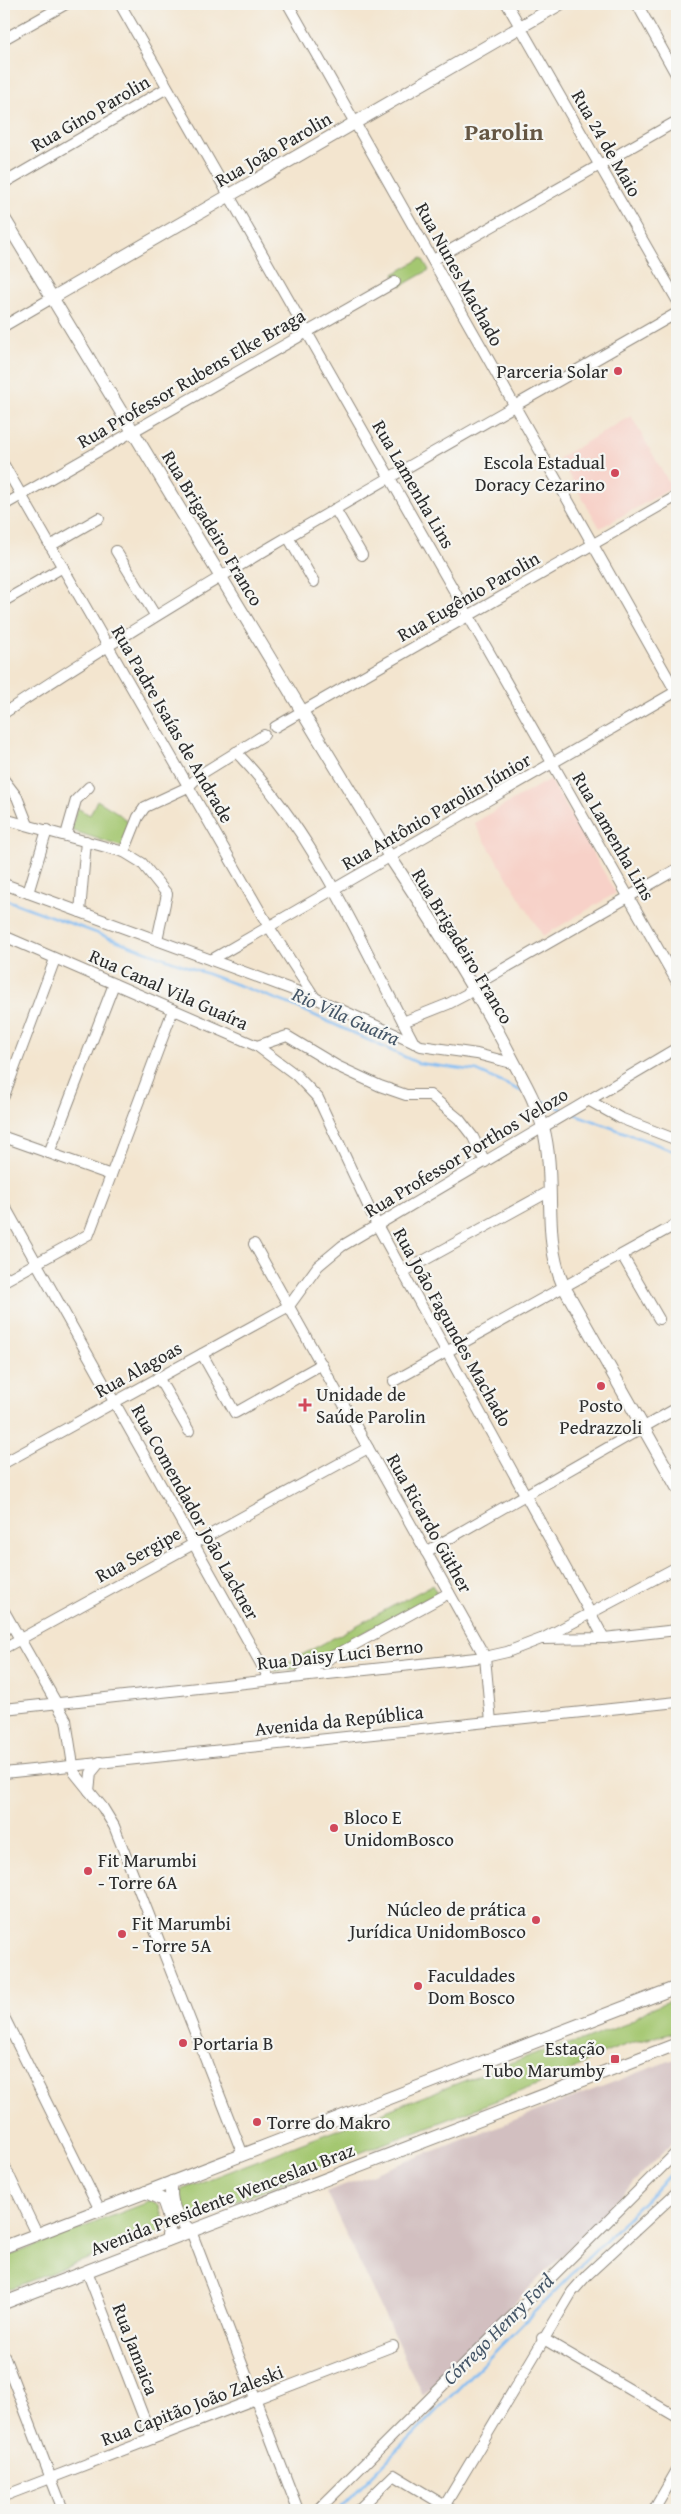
<svg xmlns="http://www.w3.org/2000/svg" width="681" height="2514" font-family="'Gentium Book Plus',serif">
<style>
.built{fill:#f7d1c8}
.industrial{fill:#d2bfc0}
.park{fill:#a4c771;stroke:#68794e}
.lines{fill:none;stroke-linecap:round;stroke-linejoin:round}
.stream{stroke:#81bcf3;stroke-width:2.5}
.minor-casing{stroke:#8f887d;stroke-width:12}
.major-casing{stroke:#8f887d;stroke-width:14}
.minor{stroke:#fff;stroke-width:10}
.major{stroke:#fff;stroke-width:12}
.poi-dot{fill:#d1495b;stroke:#f6f6f2;stroke-width:2}
.labels{text-anchor:middle;stroke-width:4.5;stroke-linejoin:round;paint-order:stroke}
.street-label{font-size:19px;fill:#2b2b2b;stroke:#f6f6f2}
.poi-label{font-size:19px;fill:#2b2b2b;stroke:#f6f6f2;text-anchor:start}
.water-label{font-size:20px;font-style:italic;fill:#455667;stroke:#f6f6f2}
.district-label{font-size:24px;font-weight:bold;fill:#655643;stroke:#f6f6f2}
</style>
<rect width="100%" height="100%" fill="#f6f6f2"/>
<filter id="ink" filterUnits="userSpaceOnUse"><feTurbulence type="fractalNoise" baseFrequency=".02" numOctaves="2"/><feDisplacementMap in="SourceGraphic" scale="10" xChannelSelector="R" yChannelSelector="G"/><feConvolveMatrix kernelMatrix="1 2 1 2 8 2 1 2 1" color-interpolation-filters="sRGB"/></filter>
<filter id="wash" filterUnits="userSpaceOnUse"><feTurbulence type="fractalNoise" baseFrequency=".0096" numOctaves="4" result="noise"/><feDisplacementMap in="SourceGraphic" scale="20" xChannelSelector="R" yChannelSelector="G"/><feGaussianBlur stdDeviation="1.12" result="paint"/><feColorMatrix in="noise" values="0 0 0 0 0 0 0 0 0 0 0 0 0 0 0 0 0 1.4 0 .05"/><feComposite in="paint" operator="in"/></filter>
<g filter="url(#wash)">
<rect width="100%" height="100%" fill="#f3e5cf"/>
<g class="built">
<polygon points="631,416 672,488 600,528 559,458"/>
<polygon points="550,779 616,893 543,936 474,823"/>
</g>
<polygon class="industrial" points="677,2058 677,2138 423,2396 326,2192"/>
<g class="park">
<polygon points="422,258 429,270 401,286 394,274"/>
<polygon points="97,800 118,813 130,824 122,847 71,830 77,808 90,815"/>
<polygon points="432,1585 437,1593 296,1669 272,1671"/>
<path d="M 677,1998 L 677,2031 C 663,2037 649,2038 635,2042 C 609,2050 586,2061 563,2075 L 190,2218 C 181,2216 174,2199 178,2191 L 552,2047 L 581,2041 L 626,2024 L 651,2008 Z"/>
<polygon points="151,2201 158,2204 166,2223 163,2230 4,2291 4,2258"/>
</g>
<g class="lines">
<g class="stream">
<polyline points="4,899 292,1005 418,1063 477,1071 523,1092"/>
<polyline points="537,1098 564,1110"/>
<polyline points="572,1113 677,1152"/>
<polyline points="338,2510 677,2168"/>
</g>
</g>
</g>
<g filter="url(#ink)">
<g class="lines">
<defs>
<g id="minor">
<polyline points="120,4 677,982"/>
<polyline points="288,4 676,692"/>
<polyline points="507,4 677,300"/>
<polyline points="637,4 677,76"/>
<polyline points="4,39 66,4"/>
<polyline points="4,183 167,88"/>
<polyline points="433,260 677,121"/>
<polyline points="4,326 52,298"/>
<polyline points="4,465 269,927 315,998"/>
<polyline points="4,505 395,282"/>
<polyline points="335,509 362,555"/>
<polyline points="288,537 314,582"/>
<polyline points="50,546 99,518"/>
<polyline points="116,551 155,615"/>
<polyline points="4,601 63,567"/>
<path d="M 4,713 C 222,569 451,443 677,313"/>
<polyline points="275,727 677,496"/>
<path d="M 236,752 C 316,834 361,943 414,1043"/>
<polyline points="4,780 17,797 28,825"/>
<polyline points="4,819 124,852 142,863 167,894 157,940"/>
<polyline points="66,835 76,800 89,787"/>
<polyline points="124,852 138,817 145,807 188,787 201,774 264,735"/>
<polyline points="4,884 315,998 421,1046 477,1054 515,1064"/>
<polyline points="28,893 47,830"/>
<polyline points="80,912 86,841"/>
<polyline points="4,936 257,1046 287,1036 337,1066 380,1086 406,1095 430,1095 459,1119 473,1137 485,1162"/>
<polyline points="211,960 677,691"/>
<polyline points="403,1022 448,1004 467,994 472,987 677,869"/>
<polyline points="257,1046 296,1075 318,1098 377,1225 604,1638"/>
<polyline points="4,1096 55,959"/>
<polyline points="588,1100 620,1118 677,1140"/>
<polyline points="4,1137 111,1175"/>
<polyline points="49,1153 114,984"/>
<polyline points="4,1205 270,1680"/>
<polyline points="254,1244 485,1657 491,1722"/>
<polyline points="622,1255 659,1319"/>
<polyline points="403,1272 550,1191"/>
<polyline points="4,1281 89,1234 173,1010"/>
<polyline points="202,1354 235,1413 322,1364"/>
<polyline points="158,1377 189,1431"/>
<polyline points="394,1381 677,1224"/>
<polyline points="4,1463 289,1306 318,1266 342,1246 677,1048"/>
<polyline points="426,1552 677,1408"/>
<polyline points="4,1611 66,1720 74,1772 103,1808 114,1826 243,2155"/>
<polyline points="542,1639 677,1567"/>
<polyline points="4,1648 368,1448"/>
<polyline points="301,1674 449,1593"/>
<polyline points="4,1709 485,1657 507,1652 541,1639 604,1638 677,1630"/>
<polyline points="4,1773 677,1702"/>
<polyline points="89,1791 91,1773 100,1762"/>
<polyline points="4,2017 100,2210"/>
<polyline points="4,2165 37,2234"/>
<polyline points="191,2231 298,2510"/>
<polyline points="87,2271 152,2439"/>
<polyline points="542,2338 677,2417"/>
<polyline points="4,2356 63,2510"/>
<polyline points="4,2496 393,2346"/>
<polyline points="318,2510 677,2152"/>
<polyline points="358,2510 394,2475 452,2510"/>
<polyline points="442,2510 572,2292 587,2275 677,2192"/>
<polyline points="654,2510 677,2470"/>
</g>
<g id="major">
<path d="M 4,218 L 390,857 C 432,920 473,984 508,1051 C 521,1077 535,1098 543,1127 C 557,1179 541,1237 564,1287 L 677,1487"/>
<polyline points="52,298 560,4"/>
<path d="M 172,2182 C 168,2201 176,2219 191,2231"/>
<path d="M 146,2192 L 163,2200 C 169,2215 171,2225 167,2240"/>
<polyline points="4,2247 677,1987"/>
<polyline points="4,2303 677,2044"/>
</g>
</defs>
<use href="#minor" class="minor-casing"/>
<use href="#major" class="major-casing"/>
<use href="#minor" class="minor"/>
<use href="#major" class="major"/>
</g>
</g>
<g class="poi-dot">
<circle cx="618" cy="371" r="5"/>
<circle cx="615" cy="473" r="5"/>
<circle cx="601" cy="1386" r="5"/>
<path d="M302.5 1397.5h5v5h5v5h-5v5h-5v-5h-5v-5h5z"/>
<circle cx="334" cy="1828" r="5"/>
<circle cx="88" cy="1871" r="5"/>
<circle cx="536" cy="1920" r="5"/>
<circle cx="122" cy="1934" r="5"/>
<circle cx="418" cy="1986" r="5"/>
<circle cx="183" cy="2043" r="5"/>
<rect x="610" y="2054" width="10" height="10" rx="2.5"/>
<circle cx="257" cy="2122" r="5"/>
</g>
<g class="labels">
<g class="street-label">
<text transform="translate(90 113) rotate(-30)" y="7">Rua Gino Parolin</text>
<text transform="translate(607 143) rotate(60)" y="7">Rua 24 de Maio</text>
<text transform="translate(273 149) rotate(-30)" y="7">Rua João Parolin</text>
<text transform="translate(460 274) rotate(61)" y="7">Rua Nunes Machado</text>
<text transform="translate(191 378) rotate(-30)" y="7">Rua Professor Rubens Elke Braga</text>
<text transform="translate(414 484) rotate(60)" y="7">Rua Lamenha Lins</text>
<text transform="translate(213 528) rotate(59)" y="7">Rua Brigadeiro Franco</text>
<text transform="translate(468 596) rotate(-30)" y="7">Rua Eugênio Parolin</text>
<text transform="translate(173 724) rotate(60)" y="7">Rua Padre Isaías de Andrade</text>
<text transform="translate(436 811) rotate(-30)" y="7">Rua Antônio Parolin Júnior</text>
<text transform="translate(614 836) rotate(60)" y="7">Rua Lamenha Lins</text>
<text transform="translate(463 946) rotate(59)" y="7">Rua Brigadeiro Franco</text>
<text transform="translate(169 989) rotate(24)" y="7">Rua Canal Vila Guaíra</text>
<text transform="translate(466 1152) rotate(-31)" y="7">Rua Professor Porthos Velozo</text>
<text transform="translate(453 1327) rotate(61)" y="7">Rua João Fagundes Machado</text>
<text transform="translate(138 1369) rotate(-29)" y="7">Rua Alagoas</text>
<text transform="translate(196 1512) rotate(61)" y="7">Rua Comendador João Lackner</text>
<text transform="translate(430 1523) rotate(61)" y="7">Rua Ricardo Güther</text>
<text transform="translate(138 1554) rotate(-29)" y="7">Rua Sergipe</text>
<text transform="translate(340 1654) rotate(-6)" y="7">Rua Daisy Luci Berno</text>
<text transform="translate(339 1720) rotate(-6)" y="7">Avenida da República</text>
<text transform="translate(222 2199) rotate(-21)" y="7">Avenida Presidente Wenceslau Braz</text>
<text transform="translate(136 2349) rotate(69)" y="7">Rua Jamaica</text>
<text transform="translate(192 2405) rotate(-21)" y="7">Rua Capitão João Zaleski</text>
</g>
<g class="poi-label">
<text x="608" y="378" text-anchor="end">Parceria Solar</text>
<text x="605" y="469" text-anchor="end">Escola Estadual<tspan x="605" dy="22">Doracy Cezarino</tspan></text>
<text x="316" y="1401">Unidade de<tspan x="316" dy="22">Saúde Parolin</tspan></text>
<text x="601" y="1412" text-anchor="middle">Posto<tspan x="601" dy="22">Pedrazzoli</tspan></text>
<text x="344" y="1824">Bloco E<tspan x="344" dy="22">UnidomBosco</tspan></text>
<text x="98" y="1867">Fit Marumbi<tspan x="98" dy="22">- Torre 6A</tspan></text>
<text x="526" y="1916" text-anchor="end">Núcleo de prática<tspan x="526" dy="22">Jurídica UnidomBosco</tspan></text>
<text x="132" y="1930">Fit Marumbi<tspan x="132" dy="22">- Torre 5A</tspan></text>
<text x="428" y="1982">Faculdades<tspan x="428" dy="22">Dom Bosco</tspan></text>
<text x="193" y="2050">Portaria B</text>
<text x="605" y="2055" text-anchor="end">Estação<tspan x="605" dy="22">Tubo Marumby</tspan></text>
<text x="267" y="2129">Torre do Makro</text>
</g>
<g class="water-label">
<text transform="translate(346 1016) rotate(24)" y="7">Rio Vila Guaíra</text>
<text transform="translate(498 2329) rotate(-45)" y="7">Córrego Henry Ford</text>
</g>
<g class="district-label">
<text x="504" y="140">Parolin</text>
</g>
</g>
<rect width="681" height="2514" fill="none" stroke="#f6f6f2" stroke-width="20"/>
</svg>
